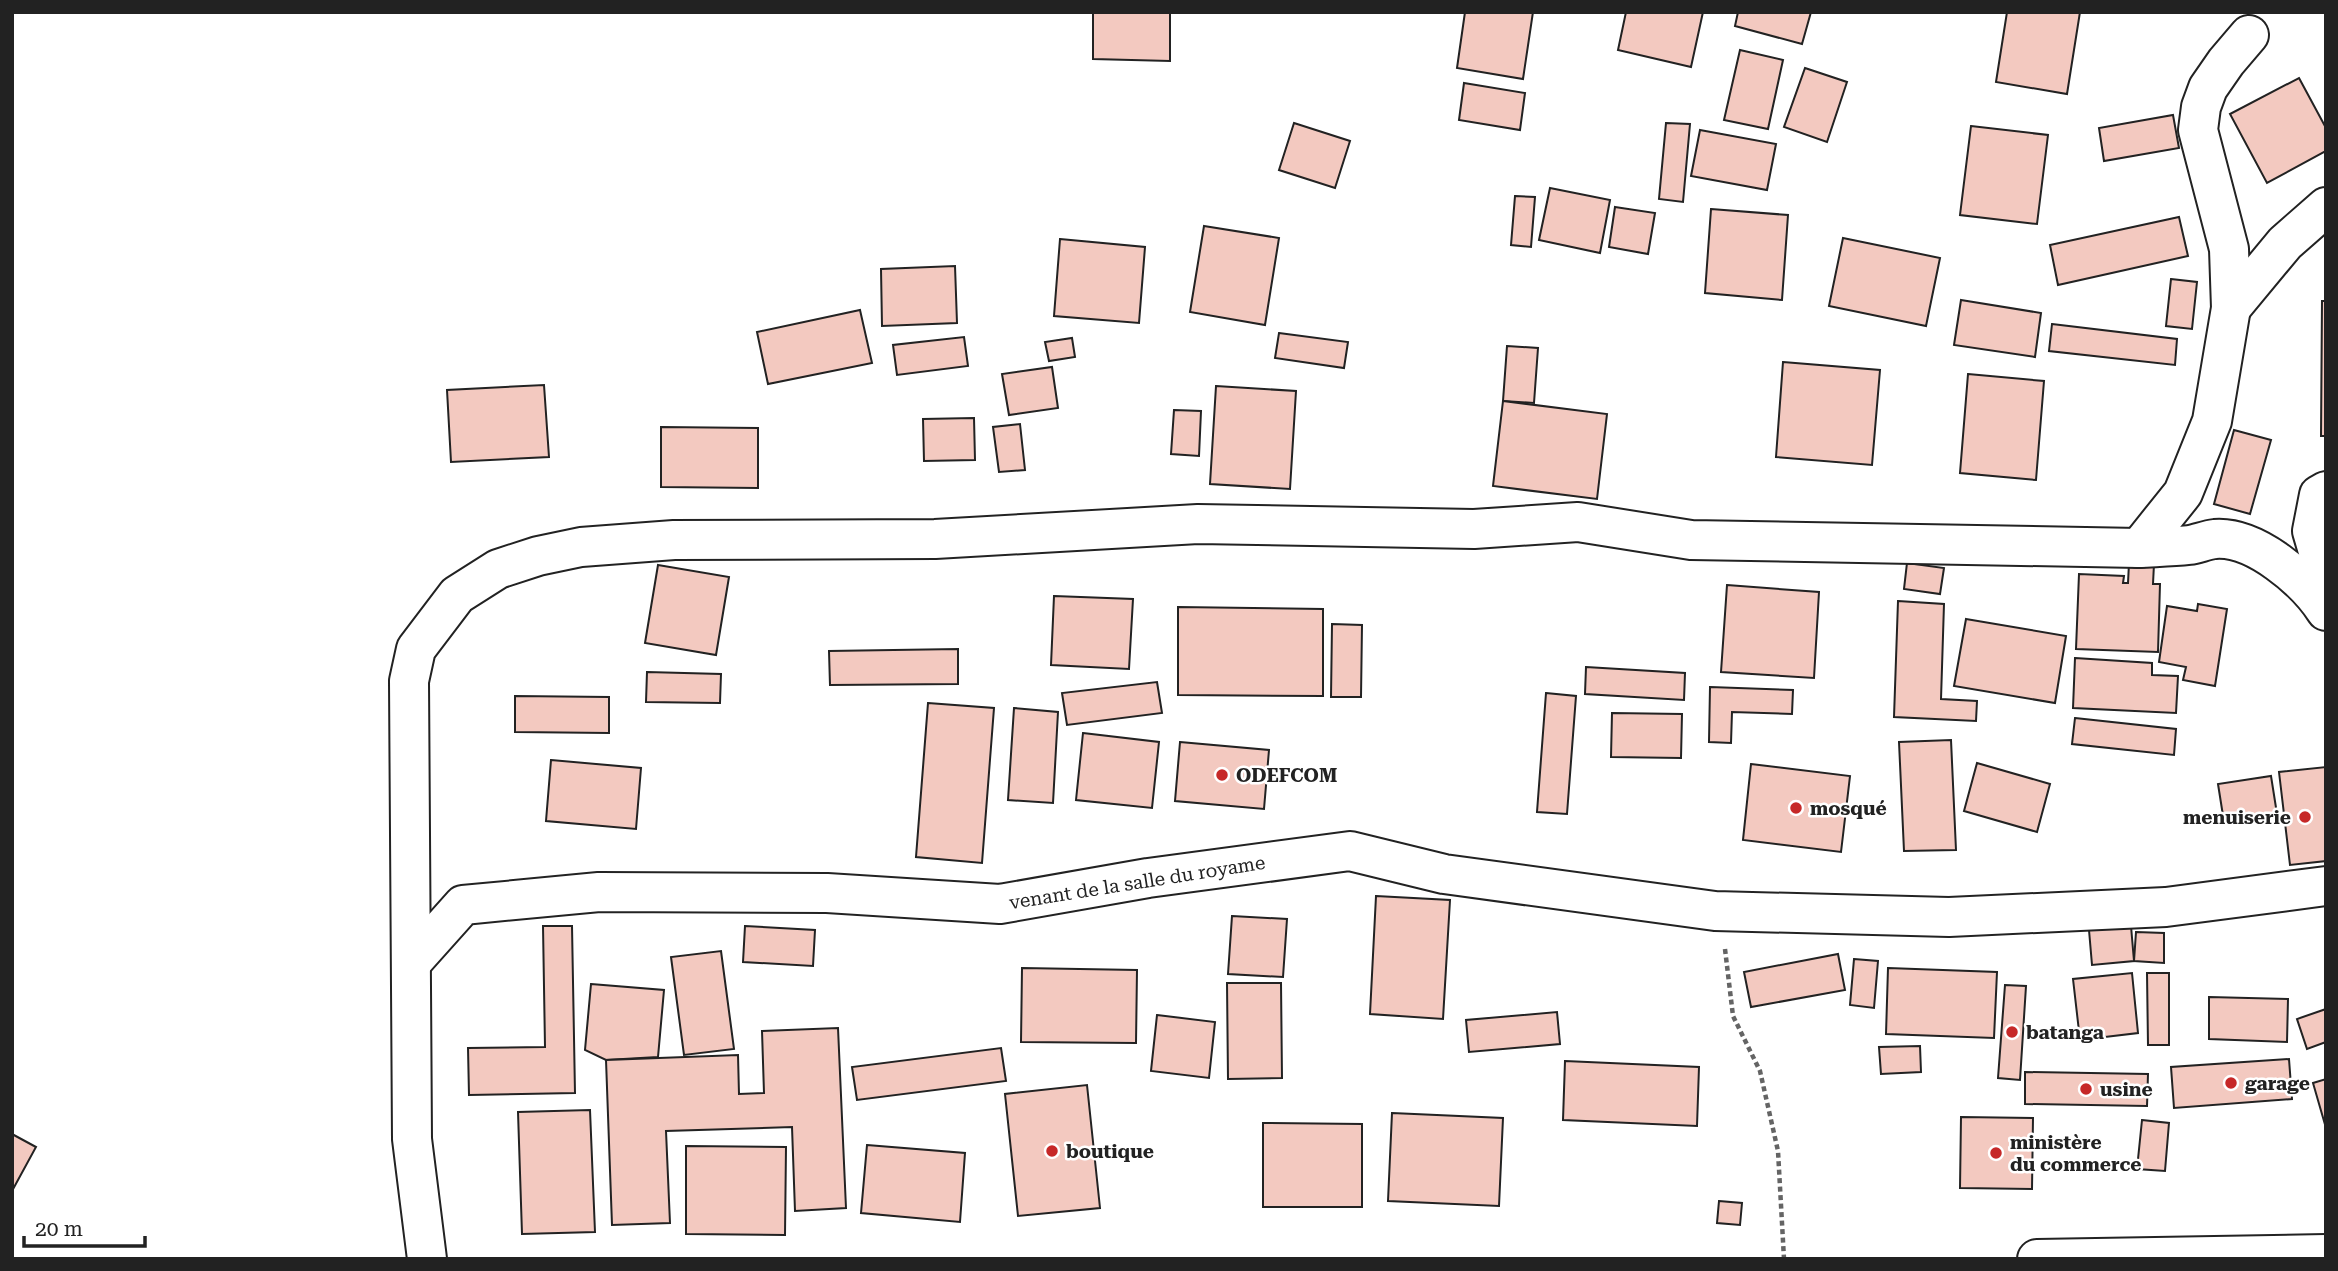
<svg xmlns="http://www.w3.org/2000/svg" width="2338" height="1271" font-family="'Roboto Serif',serif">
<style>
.building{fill:#f3c9c0;stroke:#222;stroke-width:2}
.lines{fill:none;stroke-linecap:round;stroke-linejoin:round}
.minor-casing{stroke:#222;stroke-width:42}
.path{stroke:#646464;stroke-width:4.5;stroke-dasharray:5 3.5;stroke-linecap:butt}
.minor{stroke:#fff;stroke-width:38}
.poi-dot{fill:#c62828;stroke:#fff;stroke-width:2.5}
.labels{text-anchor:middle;stroke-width:5;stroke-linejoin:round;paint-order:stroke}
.poi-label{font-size:19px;font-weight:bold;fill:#222;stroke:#fff;text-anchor:start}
.street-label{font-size:19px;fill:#222;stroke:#fff}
</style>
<rect width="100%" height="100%" fill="#fff"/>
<g class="building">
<polygon points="1093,12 1170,12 1170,61 1093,59"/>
<polygon points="1465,12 1533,12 1523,79 1457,68"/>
<polygon points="1626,12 1703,12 1691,67 1618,50"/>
<polygon points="1738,12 1811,12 1802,44 1735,26"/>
<polygon points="2007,12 2080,12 2067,94 1996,82"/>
<polygon points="1740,50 1783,60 1768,129 1724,120"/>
<polygon points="1805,68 1847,82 1827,142 1784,127"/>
<polygon points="2299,78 2326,128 2326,151 2267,183 2230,114"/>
<polygon points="1464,83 1525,93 1520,130 1459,120"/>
<polygon points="2173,115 2179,148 2104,161 2099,128"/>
<polygon points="1294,123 1350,141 1335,188 1279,170"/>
<polygon points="1666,123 1690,124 1683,202 1659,199"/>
<polygon points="1971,126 2048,135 2037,224 1960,215"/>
<polygon points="1700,130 1776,144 1767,190 1691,176"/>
<polygon points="1550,188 1610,200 1600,253 1539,240"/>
<polygon points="1515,196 1535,197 1531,247 1511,245"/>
<polygon points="1615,207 1655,213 1648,254 1609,247"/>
<polygon points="1711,209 1788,215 1782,300 1705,293"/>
<polygon points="2179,217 2188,256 2058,285 2050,245"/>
<polygon points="1204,226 1279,238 1265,325 1190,312"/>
<polygon points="1843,238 1940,258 1926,326 1829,306"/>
<polygon points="1060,239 1145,247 1139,323 1054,316"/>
<polygon points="955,266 957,323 882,326 881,269"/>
<polygon points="2171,279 2197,282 2192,329 2166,326"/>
<polygon points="1961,300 2041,313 2035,357 1954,345"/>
<polygon points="2322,301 2326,301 2326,436 2321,436"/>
<polygon points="860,310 872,363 768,384 757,332"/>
<polygon points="2052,324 2177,339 2175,365 2049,351"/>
<polygon points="1279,333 1348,342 1344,368 1275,358"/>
<polygon points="964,337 968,366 897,375 893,345"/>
<polygon points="1072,338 1075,357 1049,361 1045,342"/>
<polygon points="1507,346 1538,348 1534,403 1503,401"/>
<polygon points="1783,362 1880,370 1872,465 1776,457"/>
<polygon points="1052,367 1058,408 1009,415 1002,374"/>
<polygon points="1968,374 2044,381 2036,480 1960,473"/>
<polygon points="544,385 549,457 451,462 447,390"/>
<polygon points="1216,386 1296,391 1290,489 1210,484"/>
<polygon points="1503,401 1607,414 1597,499 1493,486"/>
<polygon points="1174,410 1201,411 1199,456 1171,454"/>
<polygon points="974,418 975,460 924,461 923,419"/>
<polygon points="1020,424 1025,470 999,472 993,427"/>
<polygon points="661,427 758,428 758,488 661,487"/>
<polygon points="2234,430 2271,440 2250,514 2214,504"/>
<polygon points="1907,563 1944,568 1940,594 1904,589"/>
<polygon points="2129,563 2154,564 2153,584 2160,584 2158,652 2076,649 2079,574 2124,576 2123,583 2128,583"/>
<polygon points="658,565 729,577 716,655 645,643"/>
<polygon points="1727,585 1819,592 1814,678 1721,672"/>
<polygon points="1054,596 1133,599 1129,669 1051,665"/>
<polygon points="1898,601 1944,604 1941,699 1977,701 1976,721 1894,717"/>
<polygon points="2198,604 2227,609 2215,686 2183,680 2186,667 2159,662 2167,606 2197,611"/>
<polygon points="1178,607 1323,609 1323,696 1178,695"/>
<polygon points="1966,619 2066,636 2055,703 1954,686"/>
<polygon points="1332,624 1362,625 1361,697 1331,697"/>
<polygon points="958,649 958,684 830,685 829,651"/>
<polygon points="2075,658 2152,663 2152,675 2178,676 2176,713 2073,708"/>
<polygon points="1586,667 1685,673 1684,700 1585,694"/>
<polygon points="647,672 721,674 720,703 646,702"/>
<polygon points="1157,682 1162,713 1067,725 1062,693"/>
<polygon points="1710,687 1793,690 1792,714 1732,712 1731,743 1709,742"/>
<polygon points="1546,693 1576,696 1567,814 1537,812"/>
<polygon points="515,696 609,697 609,733 515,732"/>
<polygon points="928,703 994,708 982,863 916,857"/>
<polygon points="1014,708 1058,712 1053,803 1008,800"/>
<polygon points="1612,713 1682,714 1681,758 1611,757"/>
<polygon points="2075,718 2176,729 2174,755 2072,744"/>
<polygon points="1083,733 1159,742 1152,808 1076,800"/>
<polygon points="1951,740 1956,850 1904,851 1899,742"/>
<polygon points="1180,742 1269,750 1264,809 1175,801"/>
<polygon points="551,760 641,768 636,829 546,821"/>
<polygon points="1977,763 2050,784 2037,832 1964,811"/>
<polygon points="1751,764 1850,776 1841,852 1743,840"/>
<polygon points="2326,767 2326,861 2290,865 2279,772"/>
<polygon points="2271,776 2277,814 2224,822 2218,784"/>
<polygon points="1376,896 1450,900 1443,1019 1370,1014"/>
<polygon points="1232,916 1287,919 1283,977 1228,974"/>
<polygon points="543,926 572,926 575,1093 469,1095 468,1048 545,1047"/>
<polygon points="745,926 815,930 813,966 743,962"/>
<polygon points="2131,926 2134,961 2092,965 2089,930"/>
<polygon points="2136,932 2164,933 2164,963 2134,961"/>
<polygon points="721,951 734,1049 684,1055 671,957"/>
<polygon points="1838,954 1845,990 1751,1007 1744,972"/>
<polygon points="1854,959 1878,961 1874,1008 1850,1005"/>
<polygon points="1022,968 1137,970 1136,1043 1021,1042"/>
<polygon points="1888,968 1997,972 1994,1038 1886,1034"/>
<polygon points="2132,973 2138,1033 2080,1040 2073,979"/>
<polygon points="2147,973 2169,973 2169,1045 2148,1045"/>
<polygon points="1227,983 1281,983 1282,1078 1228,1079"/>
<polygon points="591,984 664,990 658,1057 606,1060 585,1050"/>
<polygon points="2005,985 2026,986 2020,1080 1998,1078"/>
<polygon points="2209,997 2288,999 2287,1042 2209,1039"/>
<polygon points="2326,1009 2326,1042 2307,1049 2297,1019"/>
<polygon points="1557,1012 1560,1044 1469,1052 1466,1020"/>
<polygon points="1157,1015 1215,1022 1209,1078 1151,1071"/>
<polygon points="838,1028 846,1208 795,1211 792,1127 666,1131 670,1223 612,1225 606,1060 738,1055 739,1094 764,1093 762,1031"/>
<polygon points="1920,1046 1921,1072 1881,1074 1879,1047"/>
<polygon points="1001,1048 1006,1081 857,1100 852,1067"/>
<polygon points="2289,1059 2292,1099 2174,1108 2171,1067"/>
<polygon points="1565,1061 1699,1067 1697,1126 1563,1120"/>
<polygon points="2025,1072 2148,1074 2147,1106 2025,1104"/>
<polygon points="2326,1079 2326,1128 2313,1083"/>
<polygon points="1087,1085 1100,1208 1018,1216 1005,1094"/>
<polygon points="590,1110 595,1232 522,1234 518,1112"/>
<polygon points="1392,1113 1503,1118 1499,1206 1388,1201"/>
<polygon points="1961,1117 2033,1118 2032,1189 1960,1188"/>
<polygon points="2142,1120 2169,1123 2165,1171 2137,1169"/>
<polygon points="1263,1123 1362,1124 1362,1207 1263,1207"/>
<polygon points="12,1134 36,1147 12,1191"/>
<polygon points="867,1145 965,1153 960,1222 861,1213"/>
<polygon points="686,1146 786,1147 785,1235 686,1234"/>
<polygon points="1719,1201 1742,1203 1740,1225 1717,1223"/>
</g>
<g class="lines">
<defs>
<g id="minor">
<polyline points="2231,308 2285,243 2326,207"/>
<polyline points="2326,491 2319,495 2312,531 2326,579"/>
<polyline points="2139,548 2183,493 2212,421 2231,308 2229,249 2198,130 2201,107 2208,88 2226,62 2249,35"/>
<polyline points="412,962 463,905 599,892 827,893 1000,904 1148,878 1350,851 1444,874 1715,911 1949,917 2166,907 2326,886"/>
<path d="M 427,1259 L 412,1139 L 409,681 L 416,649 L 457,595 L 498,569 L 538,556 L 581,547 L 674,540 L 935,539 L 1198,524 L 1474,529 L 1578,522 L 1691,540 L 2139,548 C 2156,547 2172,547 2189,545 C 2197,544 2206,540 2215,539 C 2255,536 2306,580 2326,611"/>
<polyline points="2037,1259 2326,1254"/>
</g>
</defs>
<use href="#minor" class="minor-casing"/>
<polyline class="path" points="1725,949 1733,1016 1760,1071 1778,1151 1784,1259"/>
<use href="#minor" class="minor"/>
</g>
<g class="poi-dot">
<circle cx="1222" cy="775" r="7"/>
<circle cx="1796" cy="808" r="7"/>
<circle cx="2305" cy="817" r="7"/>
<circle cx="2012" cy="1032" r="7"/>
<circle cx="2231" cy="1083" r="7"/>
<circle cx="2086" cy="1089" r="7"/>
<circle cx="1052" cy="1151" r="7"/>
<circle cx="1996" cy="1153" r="7"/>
</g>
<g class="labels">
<g class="poi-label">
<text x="1236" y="782">ODEFCOM</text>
<text x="1810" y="815">mosqué</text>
<text x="2291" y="824" text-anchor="end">menuiserie</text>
<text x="2026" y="1039">batanga</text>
<text x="2245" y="1090">garage</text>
<text x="2100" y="1096">usine</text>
<text x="2010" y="1149">ministère<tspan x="2010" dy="22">du commerce</tspan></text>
<text x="1066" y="1158">boutique</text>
</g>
<g class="street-label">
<text transform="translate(1137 882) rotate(-9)" y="7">venant de la salle du royame</text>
</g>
</g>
<rect width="2338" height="1271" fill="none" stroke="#222222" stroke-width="28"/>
<path d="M24 1236v10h121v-10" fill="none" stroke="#222222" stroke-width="3.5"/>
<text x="35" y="1236" font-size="21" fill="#222222" stroke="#ffffff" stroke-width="5" paint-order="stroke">20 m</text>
</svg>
